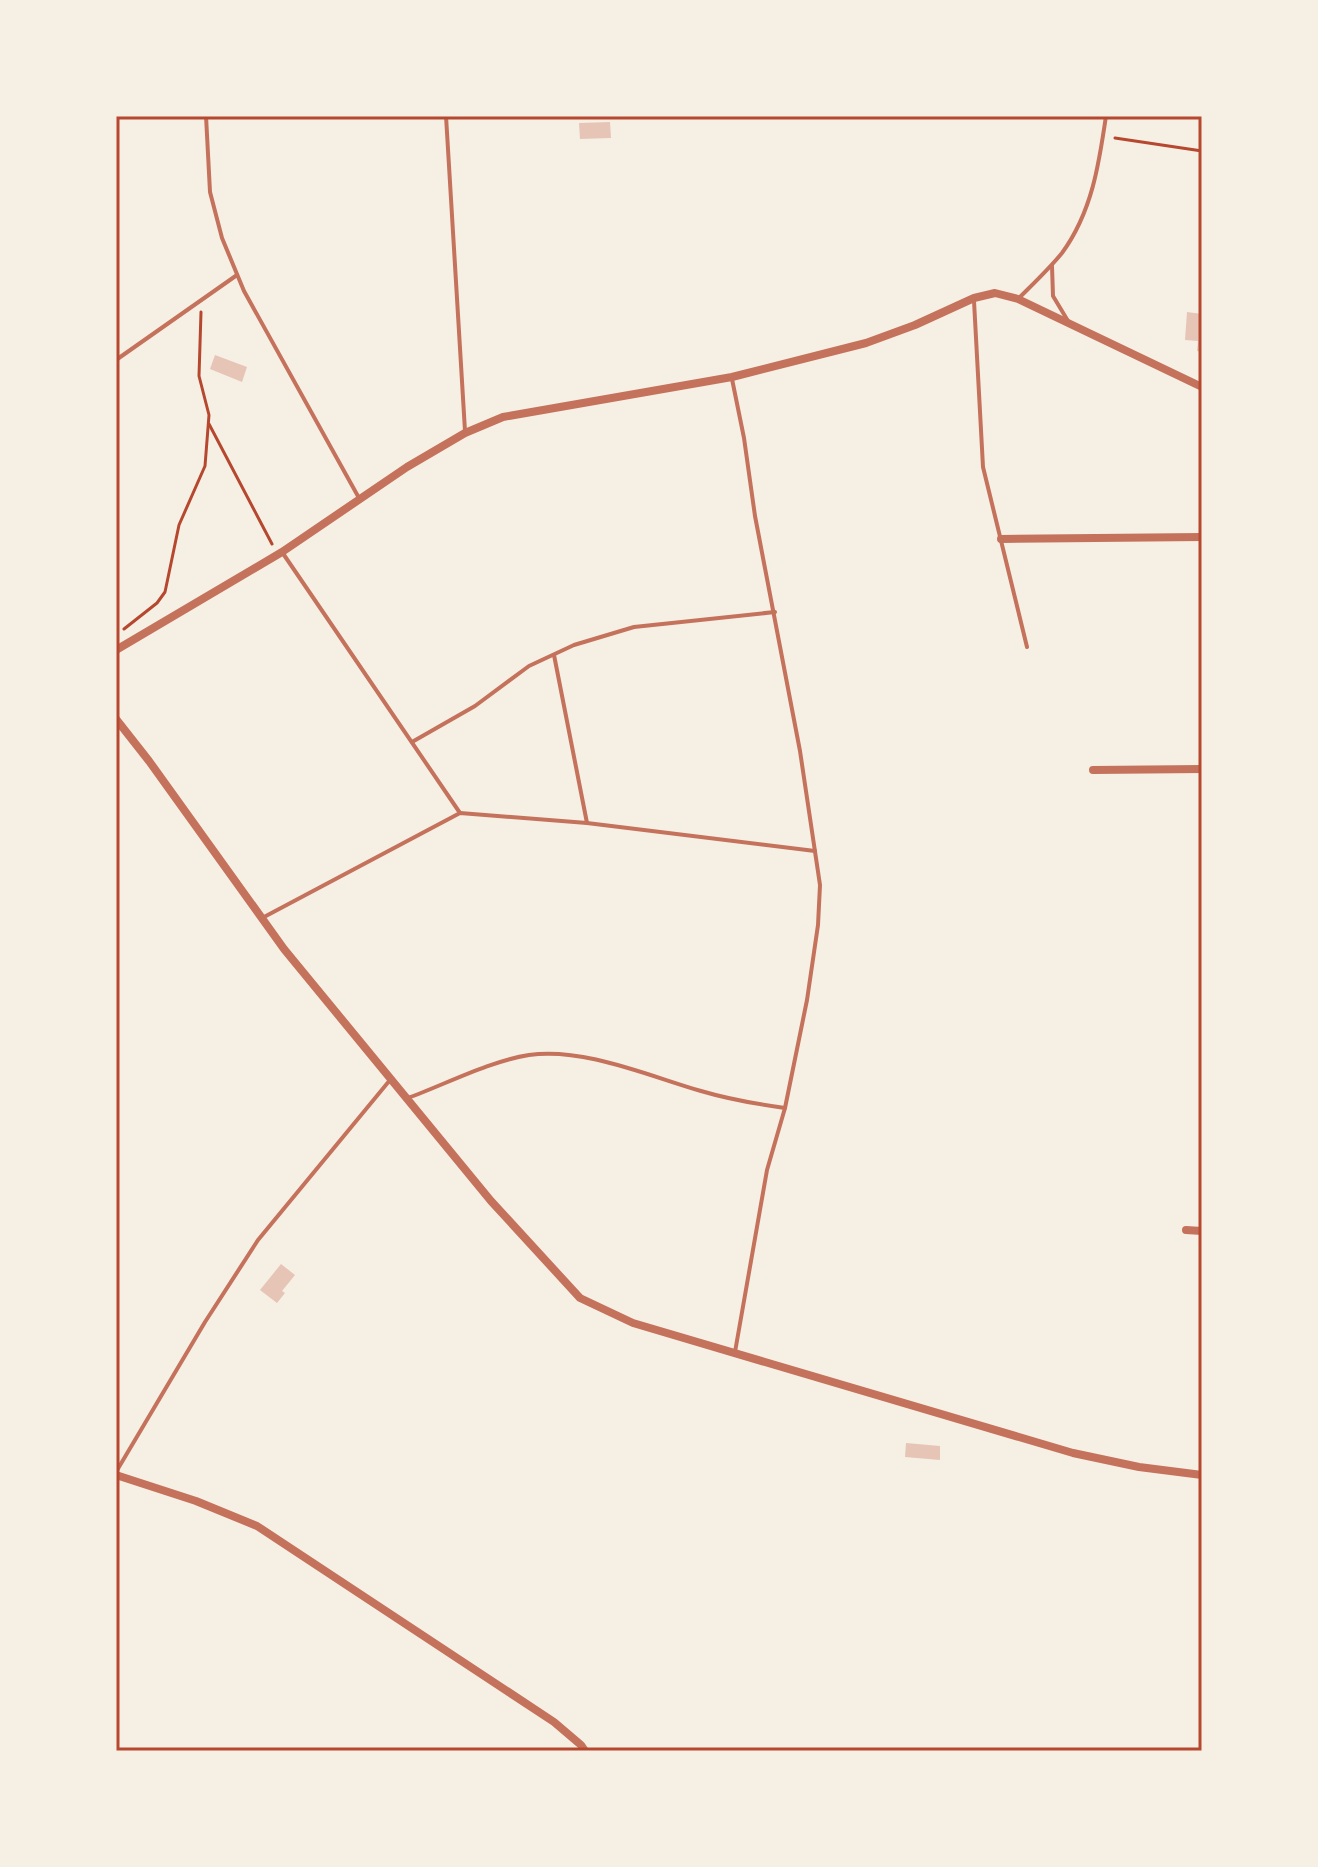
<svg xmlns="http://www.w3.org/2000/svg" width="1318" height="1867" font-family="'Public Sans',sans-serif">
<style>
.building{fill:#e6c5b7}
.lines{fill:none;stroke-linecap:round;stroke-linejoin:round}
.path{stroke:#b5482f;stroke-width:3}
.service{stroke:#c5725c;stroke-width:4}
.minor{stroke:#c5725c;stroke-width:8}
.neatline{fill:none;stroke:#b5482f;stroke-width:3}
</style>
<rect width="100%" height="100%" fill="#f6efe4"/>
<g class="building">
<polygon points="610,122 611,138 580,139 579,123"/>
<polygon points="1187,312 1202,314 1202,352 1197,351 1198,341 1185,340"/>
<polygon points="215,355 247,367 242,382 210,369"/>
<polygon points="281,1264 295,1275 282,1291 285,1293 277,1303 260,1290"/>
<polygon points="906,1443 940,1446 940,1460 905,1457"/>
</g>
<g class="lines">
<g class="path">
<polyline points="1115,138 1202,151"/>
<polyline points="209,424 272,544"/>
<polyline points="124,629 157,603 165,592 179,525 205,466 209,415 199,376 201,312"/>
</g>
<g class="service">
<polyline points="206,116 210,192 222,238 244,291 359,498"/>
<polyline points="446,116 465,431"/>
<polyline points="1052,266 1053,296 1068,321"/>
<path d="M 1018,299 C 1033,284 1049,269 1062,253 C 1092,212 1099,164 1106,116"/>
<polyline points="974,301 983,467 1027,647"/>
<polyline points="116,360 237,275"/>
<polyline points="732,379 744,438 755,516 800,751 820,885 818,925 807,1000 785,1108 767,1170 735,1352"/>
<polyline points="282,552 460,813"/>
<polyline points="554,655 587,823"/>
<polyline points="412,742 475,706 529,666 574,645 634,627 775,612"/>
<polyline points="264,917 460,813 587,823 815,851"/>
<path d="M 408,1098 C 446,1084 490,1061 529,1055 C 583,1047 649,1076 701,1091 C 728,1099 756,1104 785,1108"/>
<polyline points="116,1472 205,1322 258,1240 390,1080"/>
</g>
<g class="minor">
<polyline points="1001,539 1202,537"/>
<polyline points="116,650 282,552 407,467 465,433 503,417 732,377 866,343 915,325 974,298 995,293 1018,299 1202,387"/>
<polyline points="116,719 149,761 284,949 491,1201 580,1298 633,1323 1073,1453 1139,1467 1202,1475"/>
<polyline points="1093,770 1202,769"/>
<polyline points="1186,1230 1202,1231"/>
<polyline points="116,1475 196,1501 257,1526 554,1722 581,1745 585,1751"/>
</g>
</g>
<rect width="1318" height="1867" fill="none" stroke="#f6efe4" stroke-width="236"/>
<rect x="118" y="118" width="1082" height="1631" class="neatline"/>
</svg>
